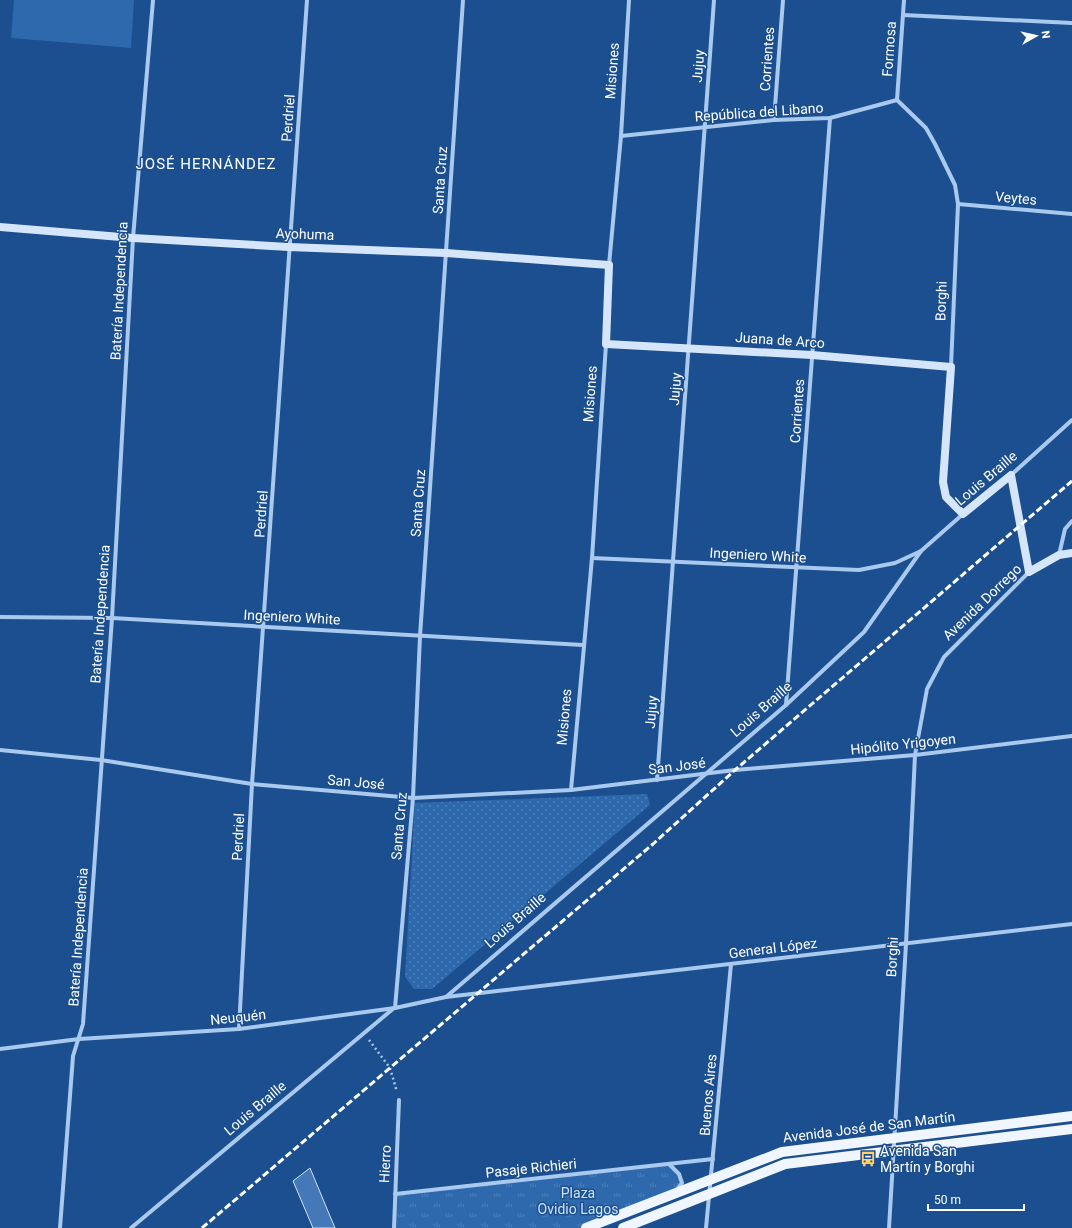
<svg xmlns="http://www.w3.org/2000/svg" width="1072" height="1228" font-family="Roboto,sans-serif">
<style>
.grass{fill:url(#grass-dots)}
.park{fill:url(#park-tufts)}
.pitch{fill:#2e69ad}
.building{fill:#4478b7;stroke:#cfe3fa}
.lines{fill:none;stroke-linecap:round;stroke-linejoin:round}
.path{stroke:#a9c9ee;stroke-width:2.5;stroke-dasharray:2 3;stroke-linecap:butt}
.street{stroke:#a9c9ee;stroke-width:4}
.secondary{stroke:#d6e6fa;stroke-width:8}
.primary{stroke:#f0f6ff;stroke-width:10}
.rail{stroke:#fff;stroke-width:3;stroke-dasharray:7 3;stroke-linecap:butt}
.labels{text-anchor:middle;stroke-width:3;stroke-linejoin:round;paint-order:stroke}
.street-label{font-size:14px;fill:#fff;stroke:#1b4f8f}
.poi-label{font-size:14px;fill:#fff;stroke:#1b4f8f;text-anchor:start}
.park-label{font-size:14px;fill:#cfe3fa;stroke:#1b4f8f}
.neighbourhood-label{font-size:15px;letter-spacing:1px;fill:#fff;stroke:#1b4f8f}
</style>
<defs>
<pattern id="grass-dots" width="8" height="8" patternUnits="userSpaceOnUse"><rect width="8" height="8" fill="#2e69ad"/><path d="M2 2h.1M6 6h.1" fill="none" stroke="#4d80b9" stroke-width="1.8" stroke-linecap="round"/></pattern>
<pattern id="park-tufts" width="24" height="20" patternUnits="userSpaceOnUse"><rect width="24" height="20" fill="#2e69ad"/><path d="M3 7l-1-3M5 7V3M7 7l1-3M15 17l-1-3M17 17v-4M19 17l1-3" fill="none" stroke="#4d80b9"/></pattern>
</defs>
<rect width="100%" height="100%" fill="#1b4f8f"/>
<polygon class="grass" points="647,794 650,805 432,989 414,989 405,977 415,803"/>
<polygon class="park" points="669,1164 679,1174 682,1183 675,1192 586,1228 394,1228 395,1194"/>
<polygon class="pitch" points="14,0 134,0 131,48 11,38"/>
<polygon class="building" points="310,1168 335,1228 313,1228 293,1181"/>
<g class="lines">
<polyline class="path" points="369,1040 390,1068 397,1092"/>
<g class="street">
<polyline points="903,15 1072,23"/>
<polyline points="897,100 926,128 935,144 955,185 958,204 951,367"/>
<polyline points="897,100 904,0"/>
<polyline points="774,120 783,0"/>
<polyline points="621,136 774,120 830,118 897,100"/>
<polyline points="958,204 1072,214"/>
<polyline points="609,265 621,136 629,0"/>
<polyline points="1011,475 1072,420"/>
<polyline points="1059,555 1065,529 1072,521"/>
<polyline points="592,558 859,570 895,563 921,551"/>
<polyline points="0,617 112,618 583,645"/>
<polyline points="786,705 830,118"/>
<polyline points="0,750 101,760 252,784 413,798 571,790 735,770 915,755 1072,736"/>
<polyline points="657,780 714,0"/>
<polyline points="571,790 592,558 606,344"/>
<polyline points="446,997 786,705 864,632 921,551 963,514"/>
<polyline points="395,1008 413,798 420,636 463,0"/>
<polyline points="239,1029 252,784 307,0"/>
<polyline points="0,1049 79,1039 239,1029 395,1008 446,997 1072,924"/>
<polyline points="669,1164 679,1174 682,1183 676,1191"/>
<polyline points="395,1194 713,1159"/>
<polyline points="60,1228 73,1056 83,1024 112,618 133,238 153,0"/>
<polyline points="131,1228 394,1008"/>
<polyline points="394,1228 399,1100"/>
<polyline points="706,1228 731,964"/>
<polyline points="889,1228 906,944 915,755 927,689 944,657 1029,572"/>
</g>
<polyline class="secondary" points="0,227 133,238 289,247 446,253 609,265 606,344 812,355 951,367 943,482 946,497 963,514 1011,475 1029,572 1059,555 1072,553"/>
<g class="primary">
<polyline points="586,1228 782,1152 1072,1116"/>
<polyline points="623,1228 785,1164 1072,1129"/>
</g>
<polyline class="rail" points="202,1228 653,844 735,770 1072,481"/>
</g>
<defs>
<symbol id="bus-bare" viewBox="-9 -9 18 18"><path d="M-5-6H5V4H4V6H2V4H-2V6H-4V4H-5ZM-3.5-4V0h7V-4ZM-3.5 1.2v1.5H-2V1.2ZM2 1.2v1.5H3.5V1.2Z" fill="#ffd166" stroke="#1b4f8f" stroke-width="2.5" paint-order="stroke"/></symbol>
</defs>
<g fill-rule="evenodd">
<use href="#bus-bare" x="857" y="1148" width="22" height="22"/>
</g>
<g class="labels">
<g class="street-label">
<text transform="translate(889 49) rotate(-86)" y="5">Formosa</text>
<text transform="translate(767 59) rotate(-86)" y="5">Corrientes</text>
<text transform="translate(698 66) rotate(-86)" y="5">Jujuy</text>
<text transform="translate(612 71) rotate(-86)" y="5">Misiones</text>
<text transform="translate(759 112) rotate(-4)" y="5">República del Libano</text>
<text transform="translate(288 118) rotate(-86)" y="5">Perdriel</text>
<text transform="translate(440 180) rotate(-86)" y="5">Santa Cruz</text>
<text transform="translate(1016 198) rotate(5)" y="5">Veytes</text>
<text transform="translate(305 234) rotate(2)" y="5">Ayohuma</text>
<text transform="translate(119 291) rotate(-87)" y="5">Batería Independencia</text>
<text transform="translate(941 301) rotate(-88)" y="5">Borghi</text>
<text transform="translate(780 340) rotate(4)" y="5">Juana de Arco</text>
<text transform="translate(675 389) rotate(-86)" y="5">Jujuy</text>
<text transform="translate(590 394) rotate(-86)" y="5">Misiones</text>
<text transform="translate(797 411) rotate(-86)" y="5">Corrientes</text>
<text transform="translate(986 478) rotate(-40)" y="5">Louis Braille</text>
<text transform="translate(418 503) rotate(-86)" y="5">Santa Cruz</text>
<text transform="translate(261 514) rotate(-86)" y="5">Perdriel</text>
<text transform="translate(758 555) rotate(3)" y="5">Ingeniero White</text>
<text transform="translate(982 602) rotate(-44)" y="5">Avenida Dorrego</text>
<text transform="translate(100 614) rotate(-86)" y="5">Batería Independencia</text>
<text transform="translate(292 617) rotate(3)" y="5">Ingeniero White</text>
<text transform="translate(761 709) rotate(-41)" y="5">Louis Braille</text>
<text transform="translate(651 712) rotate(-86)" y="5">Jujuy</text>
<text transform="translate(564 717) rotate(-85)" y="5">Misiones</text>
<text transform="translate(903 744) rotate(-6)" y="5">Hipólito Yrigoyen</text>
<text transform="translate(677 766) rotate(-7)" y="5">San José</text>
<text transform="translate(356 782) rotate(5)" y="5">San José</text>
<text transform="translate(399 826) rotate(-85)" y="5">Santa Cruz</text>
<text transform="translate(238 837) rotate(-87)" y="5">Perdriel</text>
<text transform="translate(515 920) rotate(-41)" y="5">Louis Braille</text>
<text transform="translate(78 937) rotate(-86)" y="5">Batería Independencia</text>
<text transform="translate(773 948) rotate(-7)" y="5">General López</text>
<text transform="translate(892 957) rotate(-87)" y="5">Borghi</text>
<text transform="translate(238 1017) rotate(-6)" y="5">Neuquén</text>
<text transform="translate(708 1095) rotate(-85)" y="5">Buenos Aires</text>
<text transform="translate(255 1108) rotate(-40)" y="5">Louis Braille</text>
<text transform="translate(869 1127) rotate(-7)" y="5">Avenida José de San Martín</text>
<text transform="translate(385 1164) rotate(-87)" y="5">Hierro</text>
<text transform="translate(531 1168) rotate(-6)" y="5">Pasaje Richieri</text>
</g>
<g class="poi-label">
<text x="880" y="1156">Avenida San<tspan x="880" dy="16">Martín y Borghi</tspan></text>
</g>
<g class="park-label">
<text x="578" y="1198">Plaza<tspan x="578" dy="16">Ovidio Lagos</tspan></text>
</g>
<g class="neighbourhood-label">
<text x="206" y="169">JOSÉ HERNÁNDEZ</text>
</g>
</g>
<g transform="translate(1036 36) rotate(82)" stroke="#1b4f8f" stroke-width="3" paint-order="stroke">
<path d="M0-3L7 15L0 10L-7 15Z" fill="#ffffff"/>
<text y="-6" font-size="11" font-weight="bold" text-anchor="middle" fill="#ffffff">N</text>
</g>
<path d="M928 1204v6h96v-6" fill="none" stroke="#ffffff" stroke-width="2"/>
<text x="934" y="1204" font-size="12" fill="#ffffff" stroke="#1b4f8f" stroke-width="3" paint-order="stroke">50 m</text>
</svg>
